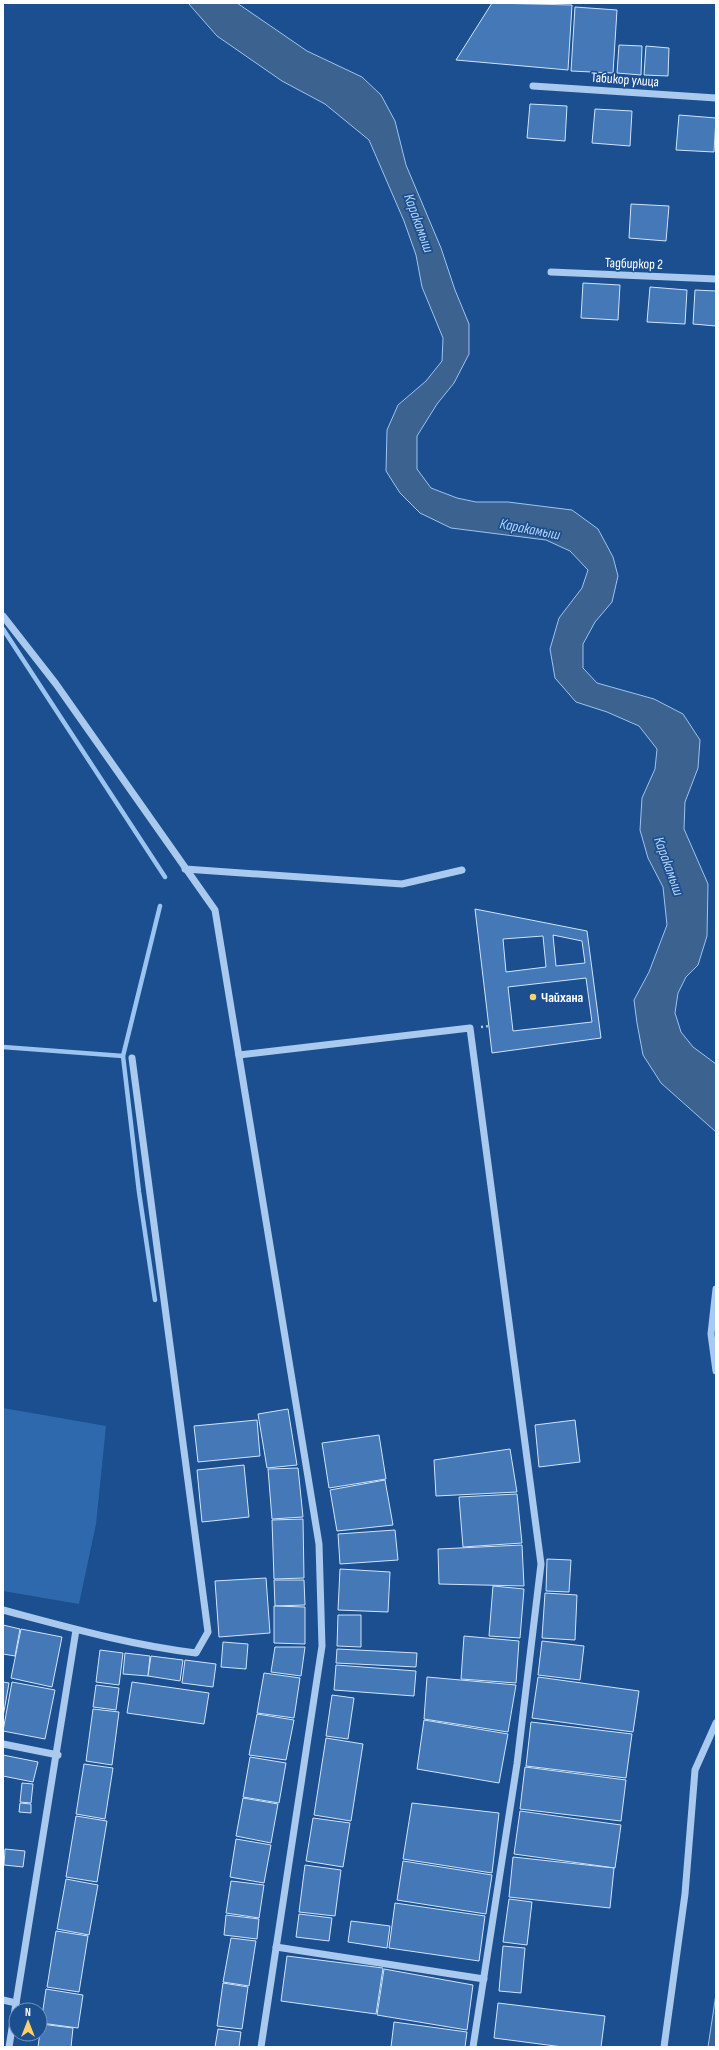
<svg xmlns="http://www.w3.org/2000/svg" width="719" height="2050" font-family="'Sofia Sans Condensed',sans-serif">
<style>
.green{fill:#2e69ad}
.water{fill:#3c6290;stroke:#9cc4f0}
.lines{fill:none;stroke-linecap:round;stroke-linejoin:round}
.stream{stroke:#9cc4f0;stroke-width:4.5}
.building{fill:#4478b7;stroke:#cfe3fa;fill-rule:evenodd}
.path{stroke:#a9c9ee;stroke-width:2.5;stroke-dasharray:2 3;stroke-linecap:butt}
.minor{stroke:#a9c9ee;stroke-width:7}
.poi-dot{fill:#ffd166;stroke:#1b4f8f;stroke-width:1.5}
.labels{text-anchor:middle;stroke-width:3.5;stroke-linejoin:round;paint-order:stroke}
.street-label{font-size:14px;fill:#fff;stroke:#1b4f8f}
.poi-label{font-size:14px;font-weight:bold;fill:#fff;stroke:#1b4f8f;text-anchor:start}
.water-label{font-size:15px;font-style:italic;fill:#b5d3f5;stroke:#1b4f8f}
</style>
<rect width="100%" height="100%" fill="#1b4f8f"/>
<polygon class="green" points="3,1408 106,1426 96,1524 79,1604 3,1591"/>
<g class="water">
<polygon points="188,3 237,3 307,51 362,77 381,95 395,121 406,165 441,248 455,290 469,324 469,354 454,383 437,404 417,436 417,469 431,488 457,498 476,502 508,502 572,510 598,529 613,557 618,576 612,602 595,622 583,644 583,668 597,683 654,699 683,714 700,740 698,768 685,802 684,829 708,884 707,936 698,965 686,977 678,993 675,1013 681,1032 693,1047 716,1064 716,1132 661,1083 643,1055 637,1023 634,1000 649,972 667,925 663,887 648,858 640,830 642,798 655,769 657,749 639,726 607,712 576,702 555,678 550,649 559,618 582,588 588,570 570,551 546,540 451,528 420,513 400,493 386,471 387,430 398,405 426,381 442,361 443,338 422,287 416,255 404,221 369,140 325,104 282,81 217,36"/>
<polygon points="716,1994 716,2047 708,2047"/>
</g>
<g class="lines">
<g class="stream">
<polyline points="3,629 165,877"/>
<polyline points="3,1047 123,1056"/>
<polyline points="155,1300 139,1192 123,1056 160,906"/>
</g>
</g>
<g class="building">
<polygon points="492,3 572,5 568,70 456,60"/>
<polygon points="575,7 617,10 613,73 571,71"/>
<polygon points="619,45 642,46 641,75 617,73"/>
<polygon points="646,46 669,48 668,76 644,75"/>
<polygon points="530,104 567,106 565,141 527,138"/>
<polygon points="595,109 632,111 630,146 592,143"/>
<polygon points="679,115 716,118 714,152 676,150"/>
<polygon points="631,204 669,206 666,241 629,238"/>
<polygon points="583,283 620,285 618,320 581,318"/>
<polygon points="650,287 687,290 685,324 647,322"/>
<polygon points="695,290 716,291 716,326 693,324"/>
<path d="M 475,909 L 587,931 L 601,1038 L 492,1053 ZM 553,935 L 582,941 L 585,963 L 556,966 ZM 543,936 L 546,967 L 506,972 L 503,939 ZM 586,978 L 592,1022 L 513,1031 L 508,987 Z"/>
<polygon points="288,1409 297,1465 267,1468 258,1414"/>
<polygon points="257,1420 260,1456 198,1462 194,1426"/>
<polygon points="575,1420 580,1462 539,1467 535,1425"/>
<polygon points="379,1435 386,1479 329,1488 322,1443"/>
<polygon points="510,1449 517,1492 436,1496 434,1460"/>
<polygon points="244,1465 249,1517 202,1522 197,1470"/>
<polygon points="298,1468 303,1517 272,1519 268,1469"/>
<polygon points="385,1480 393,1525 337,1531 330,1490"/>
<polygon points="517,1494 522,1543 463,1547 459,1497"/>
<polygon points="303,1519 304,1578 274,1579 272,1520"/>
<polygon points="395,1530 398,1560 340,1564 338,1534"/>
<polygon points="522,1545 524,1586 439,1584 438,1549"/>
<polygon points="547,1559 571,1560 569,1592 546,1591"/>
<polygon points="340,1569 390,1572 388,1612 338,1610"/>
<polygon points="266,1578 270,1633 219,1637 215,1581"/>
<polygon points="274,1580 304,1580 305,1605 275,1606"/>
<polygon points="493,1586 524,1589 520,1638 489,1636"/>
<polygon points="545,1593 577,1595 575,1640 542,1638"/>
<polygon points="274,1606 305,1607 305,1644 274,1643"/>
<polygon points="338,1615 361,1615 361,1647 337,1646"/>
<polygon points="3,1625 20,1629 15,1656 3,1654"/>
<polygon points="21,1629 62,1637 52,1687 11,1678"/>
<polygon points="464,1636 519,1641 516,1683 461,1679"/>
<polygon points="542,1641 584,1646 580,1680 538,1675"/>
<polygon points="223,1642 248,1644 246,1669 221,1667"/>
<polygon points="275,1647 305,1647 301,1676 271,1672"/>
<polygon points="337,1649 417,1653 416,1667 336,1663"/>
<polygon points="100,1650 123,1653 119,1685 96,1682"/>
<polygon points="125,1653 150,1656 148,1676 123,1674"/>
<polygon points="151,1656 183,1660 180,1681 148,1676"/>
<polygon points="185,1660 216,1664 213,1687 182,1683"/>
<polygon points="336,1665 416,1671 414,1696 334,1690"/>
<polygon points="264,1673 300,1678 294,1718 257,1713"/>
<polygon points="427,1677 516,1685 508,1732 424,1719"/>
<polygon points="538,1677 639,1691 633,1732 532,1718"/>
<polygon points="3,1682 9,1683 3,1717"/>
<polygon points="12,1682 55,1690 45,1739 3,1731"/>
<polygon points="132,1682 209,1693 204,1724 127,1713"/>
<polygon points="96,1685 119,1688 116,1710 93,1707"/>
<polygon points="332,1695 354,1698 348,1739 326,1736"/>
<polygon points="93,1709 119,1712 112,1765 86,1761"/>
<polygon points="257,1714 294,1720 286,1760 249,1755"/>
<polygon points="424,1720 508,1734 499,1783 417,1769"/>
<polygon points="531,1722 632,1734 626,1778 526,1766"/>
<polygon points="326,1738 363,1744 351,1821 314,1815"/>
<polygon points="3,1755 38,1762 33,1782 3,1776"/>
<polygon points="250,1757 286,1763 279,1803 243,1797"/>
<polygon points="84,1764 113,1768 105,1819 76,1814"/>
<polygon points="525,1767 626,1780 621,1821 520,1809"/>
<polygon points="22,1783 33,1784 31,1803 20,1802"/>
<polygon points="243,1798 278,1804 271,1843 236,1836"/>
<polygon points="20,1803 31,1804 31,1813 19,1812"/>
<polygon points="412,1803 499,1813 492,1873 403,1859"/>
<polygon points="520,1811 621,1825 615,1868 514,1854"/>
<polygon points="76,1816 107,1821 97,1882 66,1877"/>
<polygon points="313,1818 350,1823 343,1867 306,1861"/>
<polygon points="236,1839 271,1845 264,1883 230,1877"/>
<polygon points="5,1849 25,1851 23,1867 4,1865"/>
<polygon points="513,1857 614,1868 610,1908 509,1897"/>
<polygon points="403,1861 492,1875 486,1914 397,1900"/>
<polygon points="305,1865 341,1870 335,1916 299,1912"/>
<polygon points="66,1879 98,1885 89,1935 57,1929"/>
<polygon points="231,1881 264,1885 259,1918 226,1913"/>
<polygon points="509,1899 532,1902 527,1945 503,1942"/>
<polygon points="395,1903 485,1916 479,1961 389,1948"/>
<polygon points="299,1914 332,1918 329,1941 296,1937"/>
<polygon points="226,1915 259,1919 257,1939 224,1935"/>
<polygon points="351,1921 390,1926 387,1948 348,1942"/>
<polygon points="56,1931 88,1936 79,1992 47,1987"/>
<polygon points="231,1938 256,1941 249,1986 223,1982"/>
<polygon points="503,1946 525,1948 521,1993 499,1991"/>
<polygon points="287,1956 383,1968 376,2014 281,2001"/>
<polygon points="384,1969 473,1985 467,2030 377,2015"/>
<polygon points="223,1983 248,1987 242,2029 217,2026"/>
<polygon points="46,1989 83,1995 78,2028 41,2023"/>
<polygon points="498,2003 605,2016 601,2047 563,2047 494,2038"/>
<polygon points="394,2022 467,2032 465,2047 391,2047"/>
<polygon points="41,2024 73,2028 71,2047 38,2047"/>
<polygon points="218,2029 241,2032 239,2047 215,2047"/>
</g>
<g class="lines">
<polyline class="path" points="481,1027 489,1026"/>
<g class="minor">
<polyline points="533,86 716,98"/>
<polyline points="551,272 716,279"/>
<polyline points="3,616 56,684 215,910 319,1544 322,1646 261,2047"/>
<polyline points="185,869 402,884 462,870"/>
<polyline points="239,1055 470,1028 541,1564 517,1764 473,2047"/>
<polyline points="716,1289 711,1334 716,1371"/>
<path d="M 3,1610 C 67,1627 130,1645 196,1653 L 208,1632 L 132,1058"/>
<polyline points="3,1744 58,1755"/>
<polyline points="276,1947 484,1979"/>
<polyline points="3,2000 16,2003"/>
<polyline points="9,2047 76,1630"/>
<polyline points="664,2047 685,1894 695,1770 716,1723"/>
</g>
</g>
<circle class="poi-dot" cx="533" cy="997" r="4"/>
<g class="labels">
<g class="street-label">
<text transform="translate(625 79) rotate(4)" y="5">Табикор улица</text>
<text transform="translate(634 263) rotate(2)" y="5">Тадбиркор 2</text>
</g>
<g class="poi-label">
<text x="541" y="1002">Чайхана</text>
</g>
<g class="water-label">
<text transform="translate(419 223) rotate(70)" y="5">Каракамыш</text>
<text transform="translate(530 529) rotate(11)" y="5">Каракамыш</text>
<text transform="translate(669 866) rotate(70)" y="5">Каракамыш</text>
</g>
</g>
<rect width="719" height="2050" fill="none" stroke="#ffffff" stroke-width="8"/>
<g transform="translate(28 2022)"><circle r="19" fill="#1b4f8f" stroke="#7695bc"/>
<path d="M0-3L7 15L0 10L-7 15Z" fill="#ffd166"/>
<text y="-6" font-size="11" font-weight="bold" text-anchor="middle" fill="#ffffff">N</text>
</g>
</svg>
